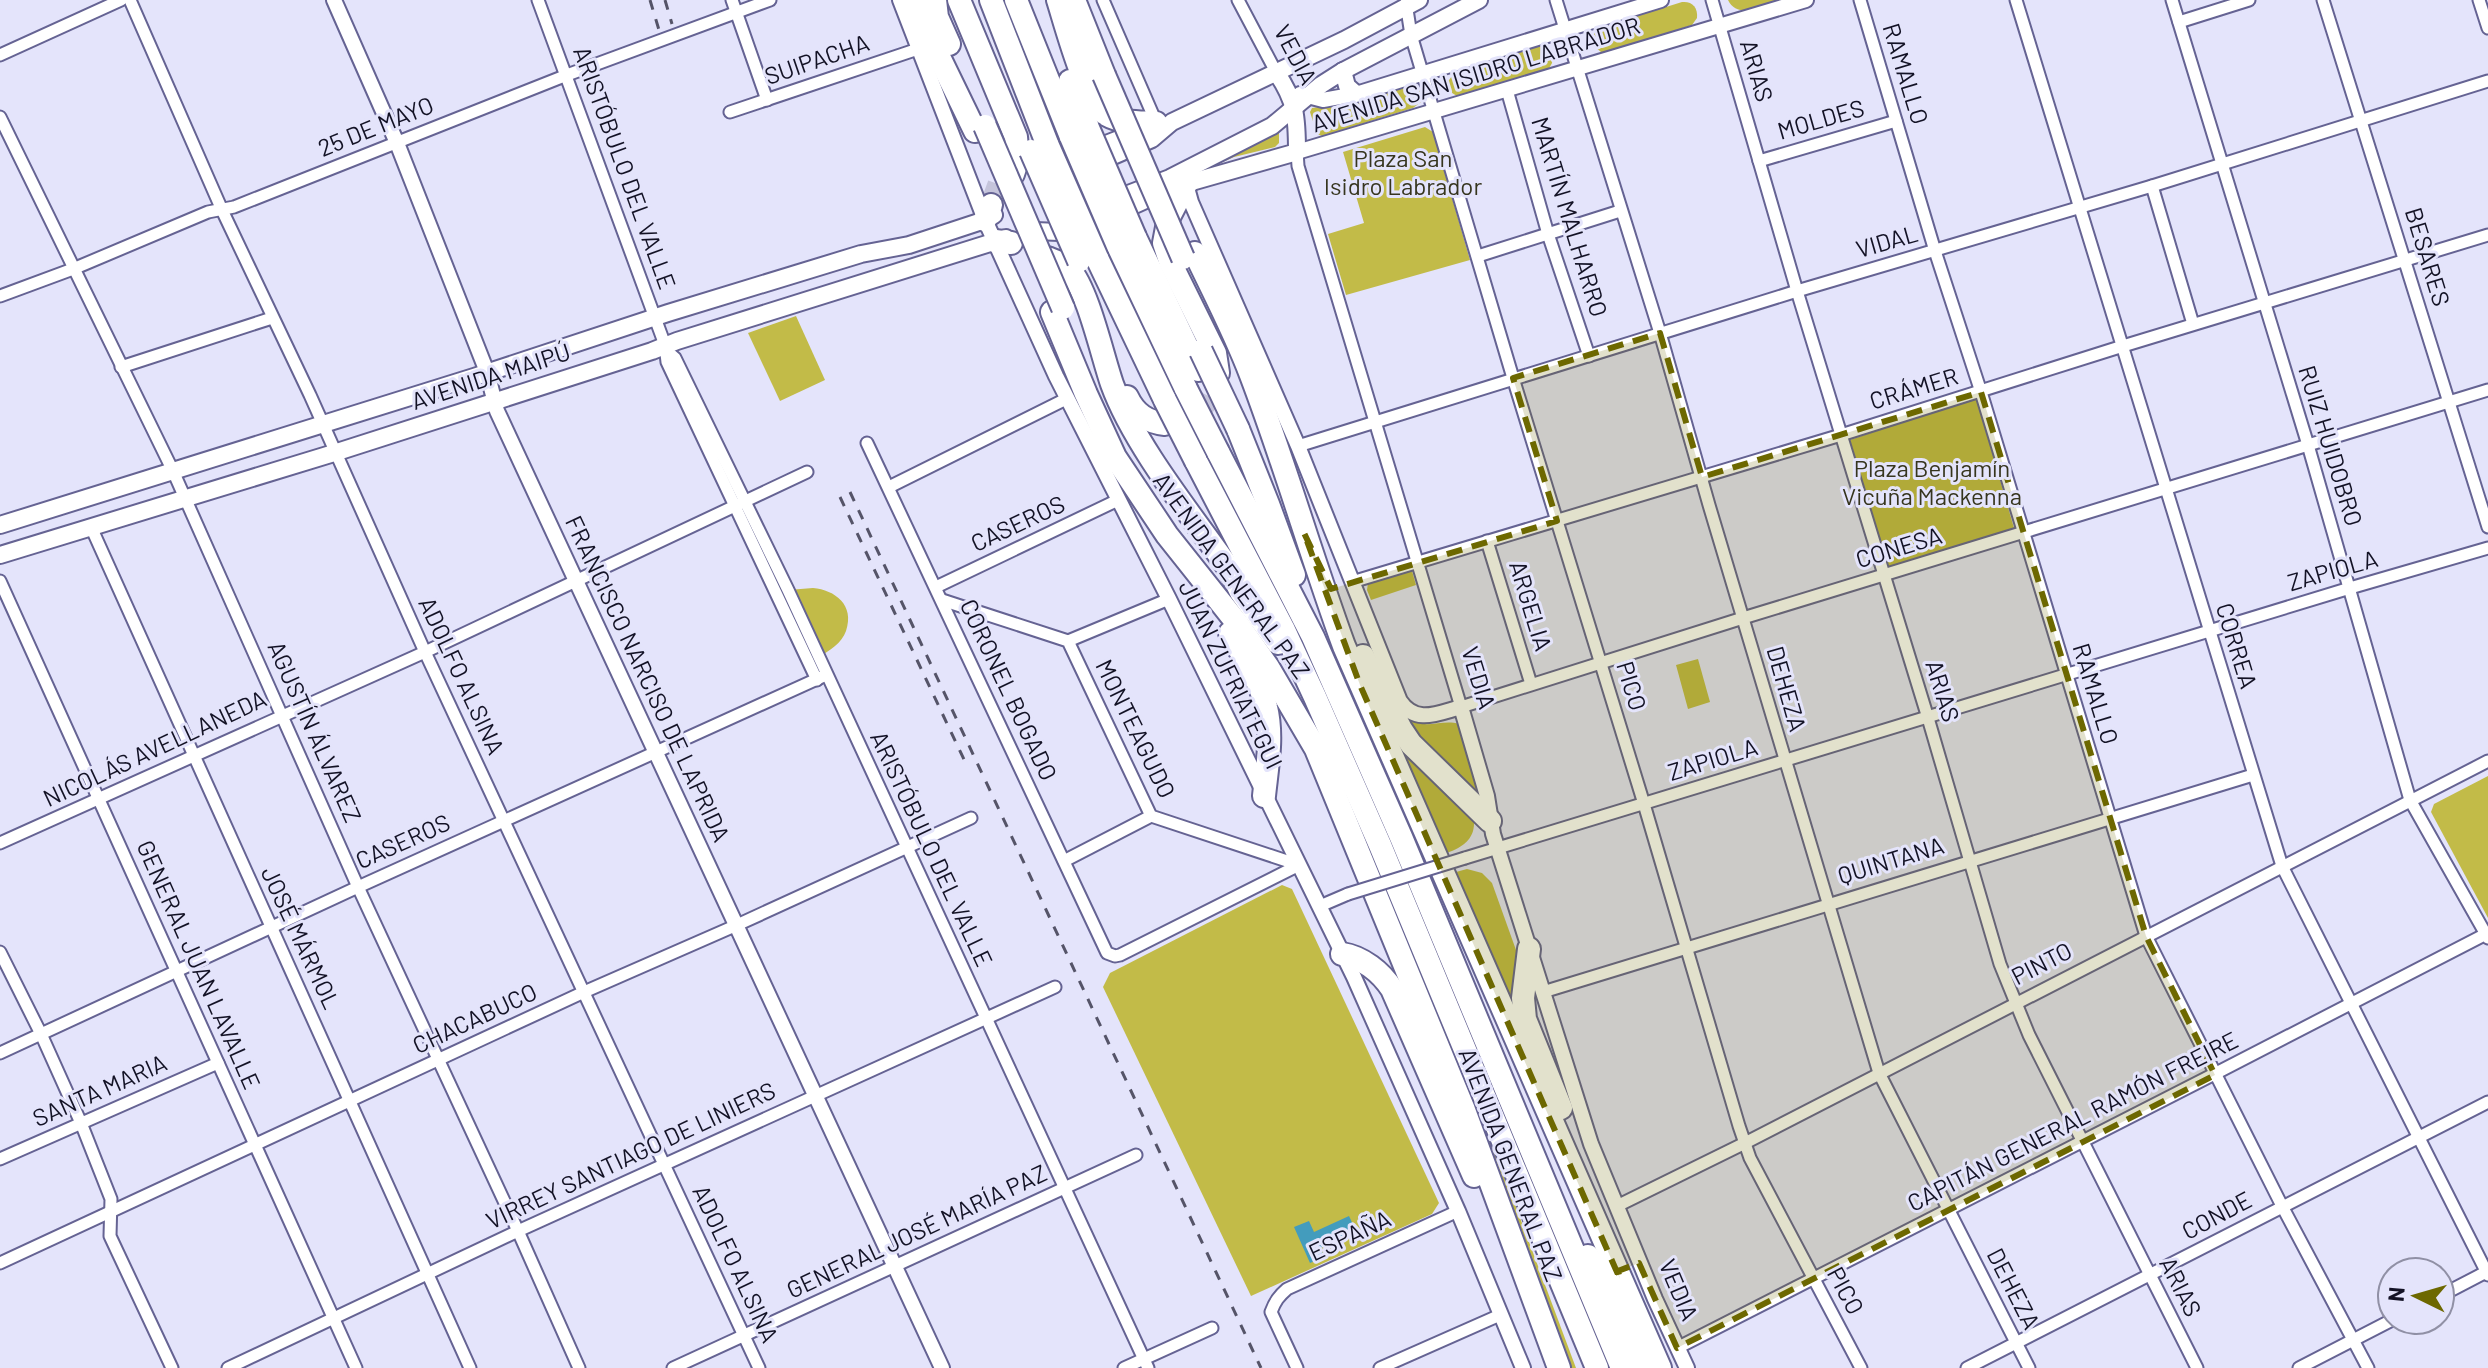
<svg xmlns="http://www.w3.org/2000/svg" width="2488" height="1368" font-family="Barlow,sans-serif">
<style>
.green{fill:#c2bb48}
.water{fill:#439cbd}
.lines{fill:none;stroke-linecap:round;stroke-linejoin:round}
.motorway-tunnel{stroke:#c5c4db;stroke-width:22;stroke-dasharray:22 11;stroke-linecap:butt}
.minor-casing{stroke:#656393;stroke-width:15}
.tertiary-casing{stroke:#656393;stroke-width:18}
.secondary-casing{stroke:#656393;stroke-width:20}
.motorway-casing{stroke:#656393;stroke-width:26}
.minor{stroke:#fff;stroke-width:11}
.tertiary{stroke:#fff;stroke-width:14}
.secondary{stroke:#fff;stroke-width:16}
.motorway{stroke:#fff;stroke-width:22}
.rail{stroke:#555468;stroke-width:3;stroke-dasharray:10 10;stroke-linecap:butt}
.minor-bridge-casing{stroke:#656393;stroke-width:15;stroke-linecap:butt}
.motorway-bridge-casing{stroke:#656393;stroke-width:26;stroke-linecap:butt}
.minor-bridge{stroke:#fff;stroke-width:11}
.motorway-bridge{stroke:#fff;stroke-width:22}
.marked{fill:#6d6800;fill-opacity:0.2;stroke:#6d6800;stroke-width:6;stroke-dasharray:16 10;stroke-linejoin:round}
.labels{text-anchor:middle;stroke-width:6;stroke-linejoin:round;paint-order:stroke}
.street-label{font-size:24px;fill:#131225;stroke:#e4e4fb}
.park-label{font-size:24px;fill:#36351e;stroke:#e4e4fb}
</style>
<rect width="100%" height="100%" fill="#e4e4fb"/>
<g class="green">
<path d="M 1728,0 L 1784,0 C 1767,5 1738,21 1728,0 Z"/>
<path d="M 1682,2 C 1692,1 1698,7 1697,18 L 1692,25 L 1610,52 L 1601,52 L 1595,47 L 1594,34 L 1599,28 Z"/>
<path d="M 1538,46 C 1552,45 1558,59 1548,69 L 1460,98 L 1449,91 L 1447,83 L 1454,73 Z"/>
<polygon points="1411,85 1417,87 1422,93 1421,102 1413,108 1322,136 1317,134 1310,112 1312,108 1344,104"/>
<polygon points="1425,127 1433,132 1470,260 1346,295 1328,234 1364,223 1343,152"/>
<polygon points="1279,130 1279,143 1275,147 1234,157 1189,177"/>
<polygon points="796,316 825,380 780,401 748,333"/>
<polygon points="1976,397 2014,528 1888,568 1850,440"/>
<polygon points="1407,570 1412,571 1416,585 1371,600 1367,590 1368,583"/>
<path d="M 813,588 C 835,590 855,605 846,631 C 842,643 829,651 819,657 L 788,590 Z"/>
<polygon points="1698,659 1710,702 1688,709 1676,665"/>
<path d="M 1398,712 C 1406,717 1414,723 1423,724 C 1436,725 1447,720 1459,724 L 1479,791 L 1477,797 L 1453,778 Z"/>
<path d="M 1395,735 L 1474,821 C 1475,839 1463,847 1447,853 Z"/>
<polygon points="2488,776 2488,918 2431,812 2434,804"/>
<polygon points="1467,869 1482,873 1492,883 1516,950 1568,1146 1456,872"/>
<polygon points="1282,885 1292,889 1439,1203 1432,1214 1251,1296 1103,987 1110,973"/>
<polygon points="1451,1046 1516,1207 1576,1368 1569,1368 1449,1047"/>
</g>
<polygon class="water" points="1349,1216 1357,1233 1321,1248 1324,1257 1310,1263 1294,1227 1309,1221 1314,1232"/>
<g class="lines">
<g class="motorway-tunnel">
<polyline points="991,205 1006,164"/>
<path d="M 1165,424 C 1196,423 1213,401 1218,373"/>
</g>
<defs>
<g id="minor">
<polyline points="130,0 222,210 310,395 425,652 759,1368"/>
<polyline points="538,0 665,345 667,362 817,680"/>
<polyline points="732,0 767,100"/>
<polyline points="1103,0 1156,122"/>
<polyline points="1238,0 1276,72"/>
<polyline points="1556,0 1660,333 1709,505 1879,1073 2029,1368"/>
<polyline points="1712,0 1797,291 1928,718 2000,964 2029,1035 2197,1368"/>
<polyline points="1860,0 1935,251 1981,392 2146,936 2282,1206 2368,1368"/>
<polyline points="2016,0 2282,866 2488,1275"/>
<polyline points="2172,0 2308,445 2410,800 2488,938"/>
<polyline points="2323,0 2488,527"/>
<polyline points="2479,0 2488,28"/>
<polyline points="1406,3 1411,35 1513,378 1644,804 1739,1126 1750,1158 1861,1368"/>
<polyline points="2179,22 2249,0"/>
<polyline points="0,55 121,0"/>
<polyline points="1507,90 1548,234 1589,356"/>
<polyline points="730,112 918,49"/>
<polyline points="0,117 173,471 358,887 518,1231 579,1368"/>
<polyline points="1297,152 1298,166 1461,707 1743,618 2488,390"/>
<polyline points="1759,161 1896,121"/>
<polyline points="2152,186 2193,324"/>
<polyline points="1478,256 1620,211"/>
<polyline points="0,296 73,269 208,212 234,207 567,75 770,0"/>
<polyline points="668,352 675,358 788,590 1148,1368"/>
<polyline points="121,367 272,318"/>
<polyline points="867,443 1107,953 1115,956 1120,955 1299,865"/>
<polyline points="1298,446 1797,291 2152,186 2488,81"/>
<polyline points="889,487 1066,399"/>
<path d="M 91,527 C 218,807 345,1087 470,1368"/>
<polyline points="1487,541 1531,684"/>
<polyline points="0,581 356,1368"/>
<polyline points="1352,582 1841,435 2123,346 2488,235"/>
<polyline points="936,587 1118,500"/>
<polyline points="942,600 1068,641 1151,816 1299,865"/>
<polyline points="1068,641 1169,599"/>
<polyline points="0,843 425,652 807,472"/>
<polyline points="1465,858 2350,588 2488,548"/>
<polyline points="1064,861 1151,816"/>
<polyline points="1320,906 1348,894"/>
<polyline points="0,952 41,1034 81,1123 111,1199 110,1236 172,1368"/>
<polyline points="1543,992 2253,775"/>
<polyline points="0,1053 358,887 826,675"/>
<polyline points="0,1159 218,1063"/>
<polyline points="1617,1206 1745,1143 2488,761"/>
<polyline points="0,1263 584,992 737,925 971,818"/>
<polyline points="2440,1296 2488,1271"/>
<path d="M 1677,1348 C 1948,1212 2218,1072 2488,933"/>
<polyline points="228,1368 518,1231 1055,987"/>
<polyline points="673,1368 1136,1155"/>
<polyline points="1124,1368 1212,1328"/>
<path d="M 1297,1368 L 1271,1312 C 1275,1301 1279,1296 1287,1289 L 1458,1211"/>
<polyline points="1380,1368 1500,1315"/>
<polyline points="1967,1368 2488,1102"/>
<polyline points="2299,1368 2392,1320"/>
</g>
<g id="tertiary">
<polyline points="334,0 397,143 487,372 497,411 942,1368"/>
<polyline points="900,0 985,220 1056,376 1169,599 1354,977 1458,1211 1523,1368"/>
<polyline points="1300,94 1323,100 1356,94 1661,0"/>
<polyline points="1297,152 1806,0"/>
<path d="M 1186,184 L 1191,202 L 1298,446 L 1400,701 C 1416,725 1438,713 1461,707 L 1487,796 L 1493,834 L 1591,1144 L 1655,1299 L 1687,1368"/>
</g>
<g id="secondary">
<polyline points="1343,71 1347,86 1356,94"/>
<polyline points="1101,146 1119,139 1140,135"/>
<polyline points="1106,159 1152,139 1172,122 1344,40 1419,0"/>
<polyline points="1123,196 1170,178 1272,126 1321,85 1343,71 1479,0"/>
<path d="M 1128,208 L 1174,187 L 1297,152 C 1297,117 1296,101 1276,72"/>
<polyline points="1035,231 1059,232"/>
<polyline points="0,525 474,377 668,313 861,254 909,245 985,220 994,215"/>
<polyline points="0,555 334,453 652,351 677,341 1006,238"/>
</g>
<g id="motorway">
<polyline points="915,0 925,28 975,131"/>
<polyline points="935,0 937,17 949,44"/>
<polyline points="959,0 1016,137 1018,159 1013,174"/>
<polyline points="991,0 1048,146"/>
<polyline points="1016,0 1071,137"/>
<path d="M 1058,0 C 1066,25 1086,103 1107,115 C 1121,123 1141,122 1156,123"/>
<polyline points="1074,0 1104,75"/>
<polyline points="1070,81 1088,128"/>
<polyline points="1186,184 1169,217 1164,243 1171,264 1215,353 1218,373"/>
<polyline points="985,220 991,205"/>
<polyline points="1135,237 1198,370"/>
<polyline points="995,241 1011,243"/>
<polyline points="1118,246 1186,389"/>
<path d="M 1195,253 C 1214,293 1235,333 1251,375 C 1285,464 1311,556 1344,646 L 1660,1368"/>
<path d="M 1047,258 C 1055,261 1063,263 1069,269 C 1088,290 1102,355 1112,384 C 1134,445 1192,516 1230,570 L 1241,592 L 1278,643"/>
<polyline points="1097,258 1165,400"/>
<polyline points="1052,312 1086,394 1115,457 1167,535 1237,623 1268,667 1316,749 1464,1110 1559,1368"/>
<path d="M 1127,397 C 1135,414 1147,422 1165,424"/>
<polyline points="1238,429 1268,504 1294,575"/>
<polyline points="1218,452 1313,637 1401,837 1622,1368"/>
<polyline points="1196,461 1283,628 1315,697 1380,845 1597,1368"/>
<path d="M 1230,633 C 1242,656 1261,681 1266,707 C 1273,736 1267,767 1264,796"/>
<polyline points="1363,656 1401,729 1411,744 1490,821"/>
<polyline points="1529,949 1523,998 1525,1019 1561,1108"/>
<path d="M 1342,954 C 1362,957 1381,972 1392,989 L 1474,1176"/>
<polyline points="1588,1256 1605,1287 1641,1368"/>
</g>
</defs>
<use href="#minor" class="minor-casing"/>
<use href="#tertiary" class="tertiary-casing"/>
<use href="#secondary" class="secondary-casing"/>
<use href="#motorway" class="motorway-casing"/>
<use href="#minor" class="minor"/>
<use href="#tertiary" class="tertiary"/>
<use href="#secondary" class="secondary"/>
<use href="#motorway" class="motorway"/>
<g class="rail">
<polyline points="650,0 659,30"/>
<polyline points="665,0 672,24"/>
<polyline points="850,492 1261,1368"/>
<polyline points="840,497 968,768"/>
</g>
<defs>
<polyline id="minor-bridge" points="1348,894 1465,858"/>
<g id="motorway-bridge">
<polyline points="1104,75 1183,258"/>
<polyline points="985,126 1063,308"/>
<polyline points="1088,128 1135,237"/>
<polyline points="1071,137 1118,246"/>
<polyline points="1048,146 1097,258"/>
<polyline points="1031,151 1079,261"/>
<polyline points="1201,351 1238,429"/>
<polyline points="1186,389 1218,452"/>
<polyline points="1165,400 1196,461"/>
</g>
</defs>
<use href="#minor-bridge" class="minor-bridge-casing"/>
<use href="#motorway-bridge" class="motorway-bridge-casing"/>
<use href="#minor-bridge" class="minor-bridge"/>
<use href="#motorway-bridge" class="motorway-bridge"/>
</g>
<path class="marked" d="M 1660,333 L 1702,477 L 1981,392 L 2146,936 L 2215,1075 L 1677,1348 L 1639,1263 L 1618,1271 L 1620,1279 L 1360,685 L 1304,533 L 1331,589 L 1557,521 L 1513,378 Z"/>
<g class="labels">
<g class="street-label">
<text transform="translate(1295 55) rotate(62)" y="8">VEDIA</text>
<text transform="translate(817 60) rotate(-19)" y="8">SUIPACHA</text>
<text transform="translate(1756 71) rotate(74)" y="8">ARIAS</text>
<text transform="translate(1905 74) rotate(73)" y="8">RAMALLO</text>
<text transform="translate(1476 75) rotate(-17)" y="8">AVENIDA SAN ISIDRO LABRADOR</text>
<text transform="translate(1821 120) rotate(-16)" y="8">MOLDES</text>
<text transform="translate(376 127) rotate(-22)" y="8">25 DE MAYO</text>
<text transform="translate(624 168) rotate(70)" y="8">ARISTÓBULO DEL VALLE</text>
<text transform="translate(1569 217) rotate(73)" y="8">MARTÍN MALHARRO</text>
<text transform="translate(1887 242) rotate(-16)" y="8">VIDAL</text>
<text transform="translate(2427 257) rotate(73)" y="8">BESARES</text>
<text transform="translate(491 377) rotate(-18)" y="8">AVENIDA MAIPÚ</text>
<text transform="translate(1914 389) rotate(-17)" y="8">CRÁMER</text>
<text transform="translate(2330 446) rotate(73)" y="8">RUIZ HUIDOBRO</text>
<text transform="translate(1018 524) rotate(-25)" y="8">CASEROS</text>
<text transform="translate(1899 548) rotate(-17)" y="8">CONESA</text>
<text transform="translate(2333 571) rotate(-16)" y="8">ZAPIOLA</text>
<text transform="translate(1231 576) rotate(54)" y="8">AVENIDA GENERAL PAZ</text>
<text transform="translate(1530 606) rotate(73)" y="8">ARGELIA</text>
<text transform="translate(2236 646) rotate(73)" y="8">CORREA</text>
<text transform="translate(1230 675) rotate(64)" y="8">JUAN ZUFRIATEGUI</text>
<text transform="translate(461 676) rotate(65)" y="8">ADOLFO ALSINA</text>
<text transform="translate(1478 678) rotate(73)" y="8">VEDIA</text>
<text transform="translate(647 679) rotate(65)" y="8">FRANCISCO NARCISO DE LAPRIDA</text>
<text transform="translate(1631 686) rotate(73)" y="8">PICO</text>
<text transform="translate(1786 689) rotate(74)" y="8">DEHEZA</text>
<text transform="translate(1008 690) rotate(65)" y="8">CORONEL BOGADO</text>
<text transform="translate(1942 691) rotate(73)" y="8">ARIAS</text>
<text transform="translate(2095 694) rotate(73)" y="8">RAMALLO</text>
<text transform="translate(1135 729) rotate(64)" y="8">MONTEAGUDO</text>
<text transform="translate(314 732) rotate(66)" y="8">AGUSTÍN ÁLVAREZ</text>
<text transform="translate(155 749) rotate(-25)" y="8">NICOLÁS AVELLANEDA</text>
<text transform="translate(1713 760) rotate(-17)" y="8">ZAPIOLA</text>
<text transform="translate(403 842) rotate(-24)" y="8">CASEROS</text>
<text transform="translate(931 849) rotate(65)" y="8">ARISTÓBULO DEL VALLE</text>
<text transform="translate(1891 861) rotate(-17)" y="8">QUINTANA</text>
<text transform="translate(300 938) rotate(65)" y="8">JOSÉ MÁRMOL</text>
<text transform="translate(2042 964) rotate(-27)" y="8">PINTO</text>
<text transform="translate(198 965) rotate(66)" y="8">GENERAL JUAN LAVALLE</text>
<text transform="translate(475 1019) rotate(-25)" y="8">CHACABUCO</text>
<text transform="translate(100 1091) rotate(-24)" y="8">SANTA MARIA</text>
<text transform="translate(2073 1122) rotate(-27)" y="8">CAPITÁN GENERAL RAMÓN FREIRE</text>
<text transform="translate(631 1156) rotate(-25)" y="8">VIRREY SANTIAGO DE LINIERS</text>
<text transform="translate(1510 1165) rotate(69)" y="8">AVENIDA GENERAL PAZ</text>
<text transform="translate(2217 1216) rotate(-28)" y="8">CONDE</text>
<text transform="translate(917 1232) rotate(-25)" y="8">GENERAL JOSÉ MARÍA PAZ</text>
<text transform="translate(1350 1236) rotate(-25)" y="8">ESPAÑA</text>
<text transform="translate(735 1264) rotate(65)" y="8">ADOLFO ALSINA</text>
<text transform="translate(2180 1287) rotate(63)" y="8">ARIAS</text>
<text transform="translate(2013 1289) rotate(63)" y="8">DEHEZA</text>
<text transform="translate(1678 1290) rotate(67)" y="8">VEDIA</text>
<text transform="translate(1845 1291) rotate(62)" y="8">PICO</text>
</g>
<g class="park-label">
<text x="1403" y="167">Plaza San<tspan x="1403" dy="28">Isidro Labrador</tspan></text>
<text x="1932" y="477">Plaza Benjamín<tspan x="1932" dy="28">Vicuña Mackenna</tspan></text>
</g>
</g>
<g transform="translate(2416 1296) rotate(275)"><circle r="38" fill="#e4e4fb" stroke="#9090a5" stroke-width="2"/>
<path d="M0-6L14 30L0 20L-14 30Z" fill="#6d6800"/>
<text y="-12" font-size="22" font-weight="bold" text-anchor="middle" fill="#131225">N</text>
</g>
</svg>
